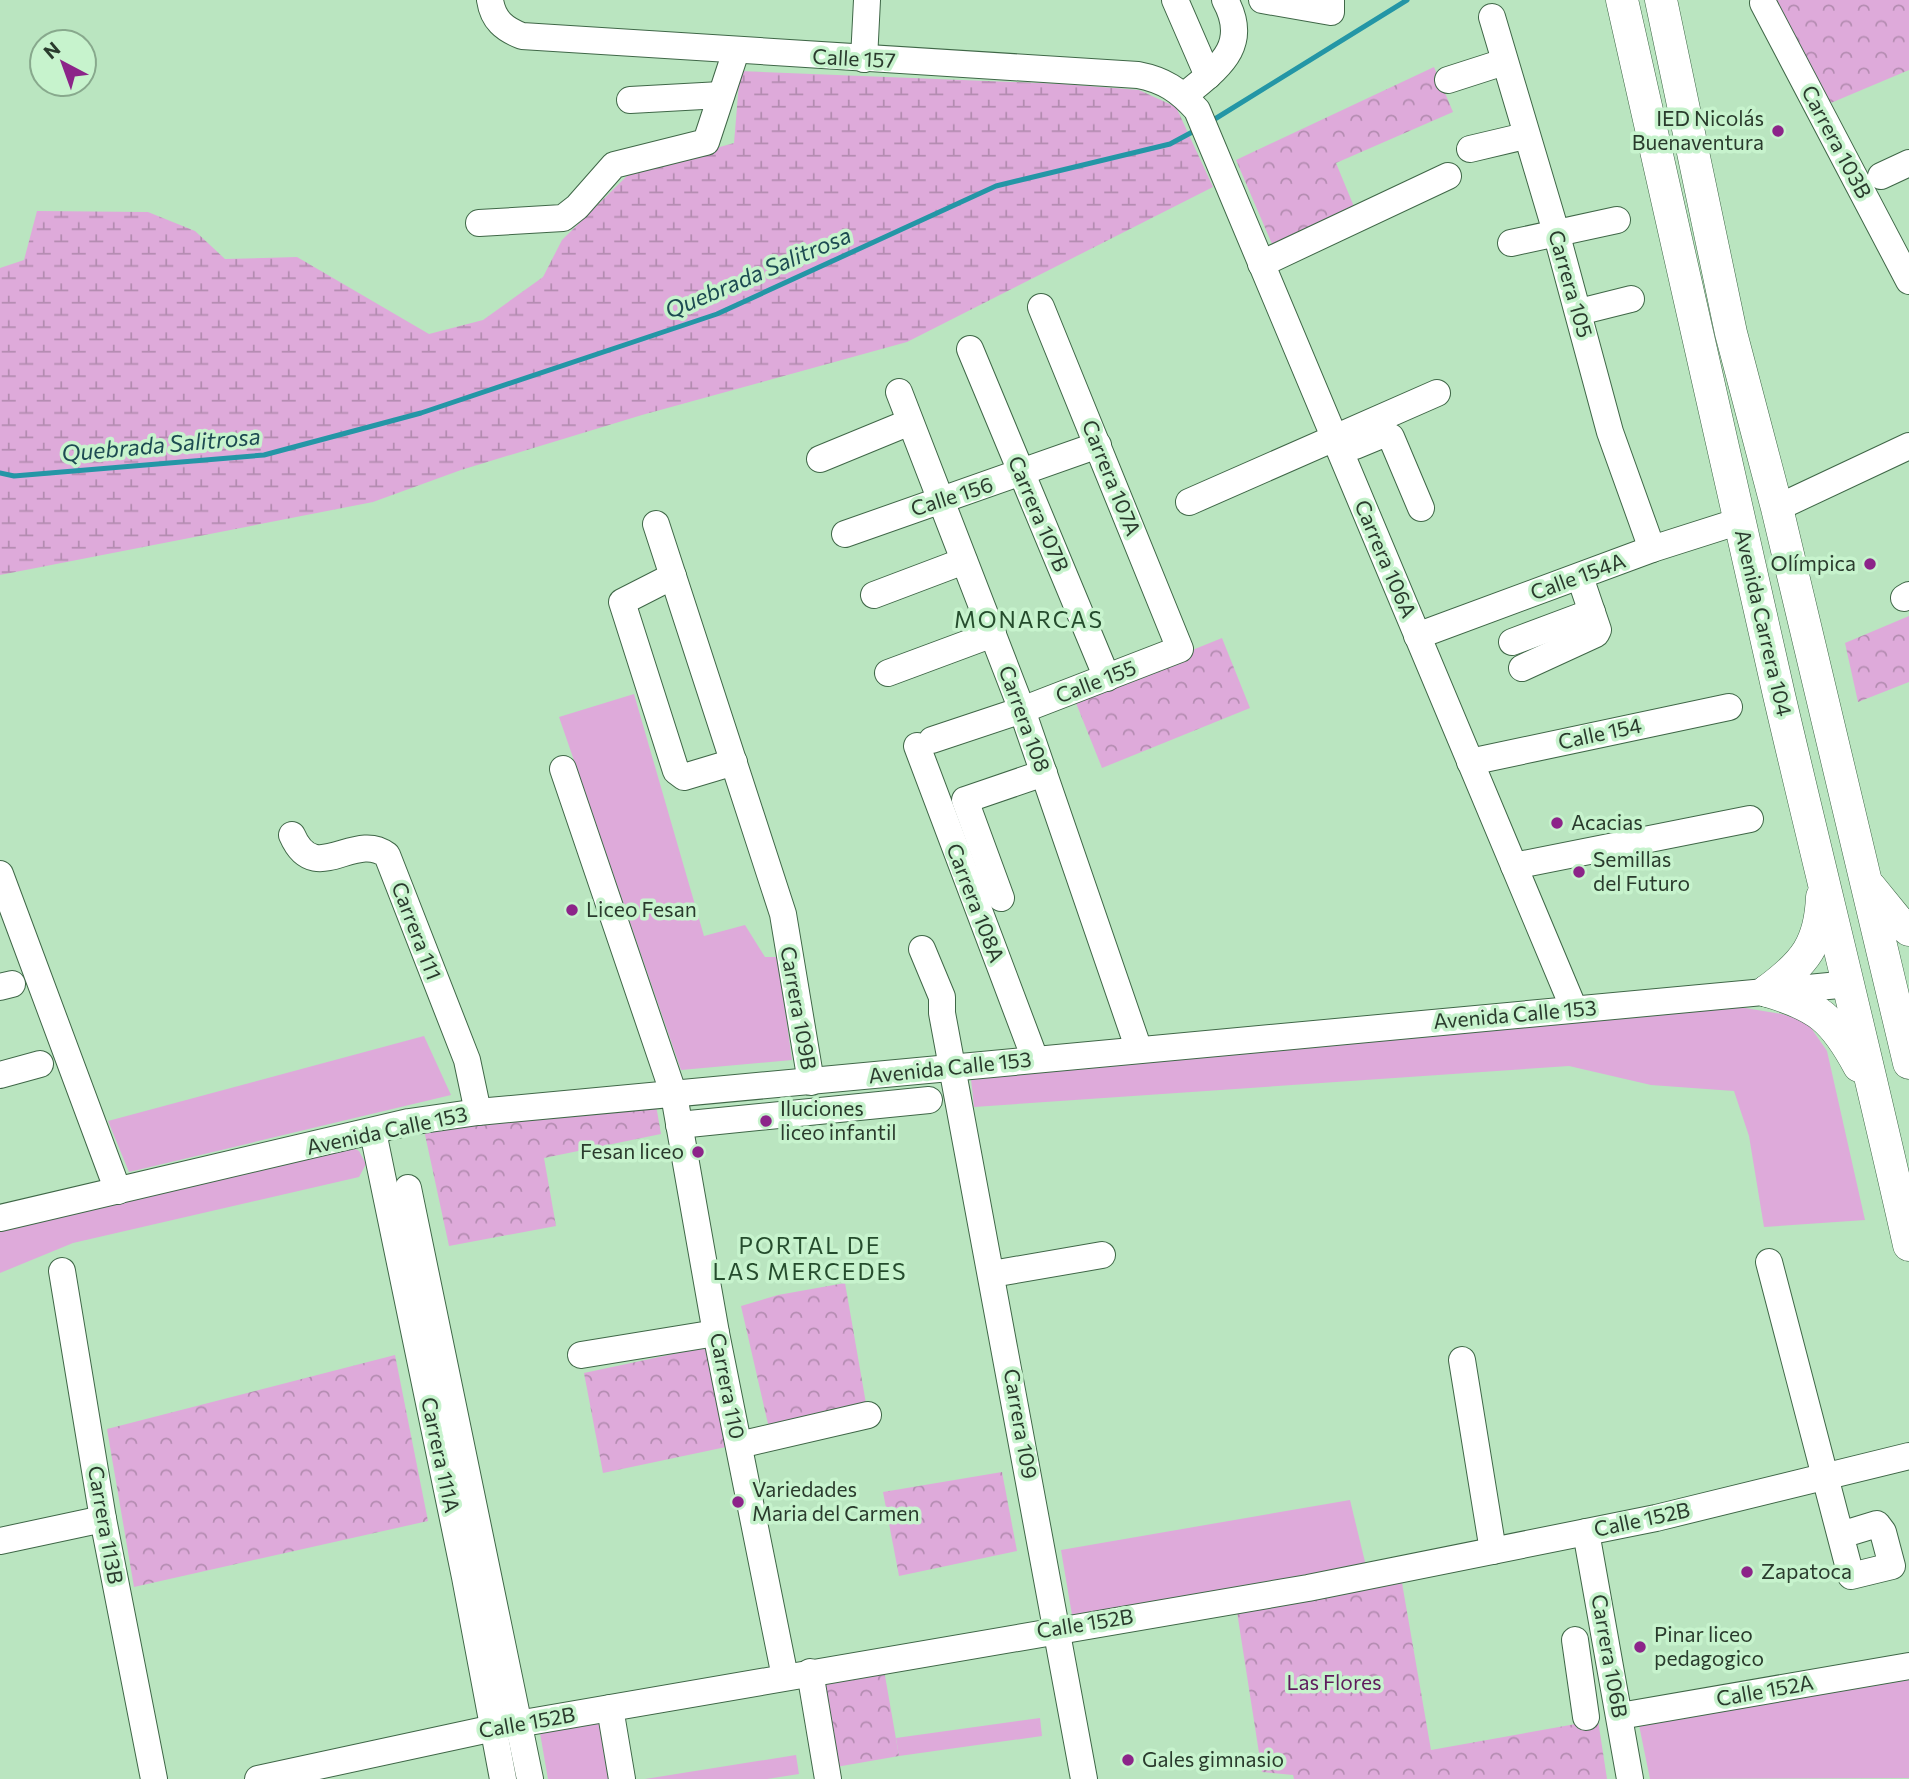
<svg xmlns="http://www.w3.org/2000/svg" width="1909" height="1779" font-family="Commissioner,sans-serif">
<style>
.grass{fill:#deaada}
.wetland{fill:url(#wetland-marsh)}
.park{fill:url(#park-crowns)}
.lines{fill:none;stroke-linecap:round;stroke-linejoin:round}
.stream{stroke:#2496a6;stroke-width:5}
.minor-casing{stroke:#3f6747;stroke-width:28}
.major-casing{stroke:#3f6747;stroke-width:33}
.minor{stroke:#fff;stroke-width:26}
.major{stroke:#fff;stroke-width:32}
.poi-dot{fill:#8c2489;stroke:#c7f3cd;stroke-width:2.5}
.labels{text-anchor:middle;stroke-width:7;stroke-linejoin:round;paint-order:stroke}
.street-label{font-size:21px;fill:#2a3b2d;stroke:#c7f3cd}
.poi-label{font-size:21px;fill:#2a3b2d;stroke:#c7f3cd;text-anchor:start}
.park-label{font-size:21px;fill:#5e1b5c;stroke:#c7f3cd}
.water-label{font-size:23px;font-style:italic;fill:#1d4b52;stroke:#c7f3cd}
.neighbourhood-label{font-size:23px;letter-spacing:2px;fill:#254c2d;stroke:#c7f3cd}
</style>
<defs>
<pattern id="wetland-marsh" width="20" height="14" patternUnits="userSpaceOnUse" patternTransform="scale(1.75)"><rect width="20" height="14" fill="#deaada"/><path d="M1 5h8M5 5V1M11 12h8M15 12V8" fill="none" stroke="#b48cb1"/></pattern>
<pattern id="park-crowns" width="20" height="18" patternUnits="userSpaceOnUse" patternTransform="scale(1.75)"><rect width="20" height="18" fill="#deaada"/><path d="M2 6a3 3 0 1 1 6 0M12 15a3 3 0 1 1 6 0" fill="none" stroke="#b48cb1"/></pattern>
</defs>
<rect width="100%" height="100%" fill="#bae5c0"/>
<g class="grass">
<polygon points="634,694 704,936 745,925 765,957 778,957 792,1060 681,1070 559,717"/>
<polygon points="1739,1007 1782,1014 1807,1022 1827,1051 1865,1220 1764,1227 1749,1136 1734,1091 1651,1085 1569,1066 974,1107 970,1070"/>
<polygon points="424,1036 451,1095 129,1172 108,1121"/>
<polygon points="351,1147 359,1151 366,1164 359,1177 73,1243 0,1273 0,1228"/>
<polygon points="1350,1500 1366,1566 1072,1615 1061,1550"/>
<polygon points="1909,1680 1909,1778 1650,1779 1639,1725"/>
<polygon points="1040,1718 1042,1736 899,1756 896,1738"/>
<polygon points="600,1722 611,1779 548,1779 540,1733"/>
<polygon points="796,1755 799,1774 767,1779 645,1779"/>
</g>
<polygon class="wetland" points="740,71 1063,84 1139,90 1176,107 1213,187 907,342 642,415 461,470 373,502 0,575 0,268 24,260 37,211 148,212 195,231 225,259 297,257 429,334 483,320 543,277 562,240 631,172 734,143"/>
<g class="park">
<polygon points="1774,0 1909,0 1909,70 1826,105"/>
<polygon points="1434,67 1453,112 1336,163 1355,209 1272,244 1236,160"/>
<polygon points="1909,616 1909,682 1858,702 1845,643"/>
<polygon points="1222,638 1250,708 1102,768 1074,698"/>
<polygon points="656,1105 661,1134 544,1158 556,1226 449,1246 424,1130"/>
<polygon points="845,1283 868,1415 771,1437 741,1306 778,1295"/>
<polygon points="706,1347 726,1447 603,1473 584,1373"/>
<polygon points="395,1355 428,1521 134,1587 107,1429"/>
<polygon points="1002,1472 1017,1551 899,1576 883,1492"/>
<polygon points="1402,1583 1431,1750 1598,1720 1607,1779 1294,1779 1293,1775 1262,1772 1237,1612"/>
<polygon points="884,1670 899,1756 836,1767 822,1681"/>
</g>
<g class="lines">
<g class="stream">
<polyline points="1210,122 1407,0"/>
<polyline points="0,473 14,476 264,455 421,413 717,314 996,186 1170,144 1196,130"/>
</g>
<defs>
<g id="minor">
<path d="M 490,0 C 493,20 504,29 522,36 L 1138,75 C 1164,80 1179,90 1197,110 L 1574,1009"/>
<polyline points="1175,0 1208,76"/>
<polyline points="1262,0 1331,12 1331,0"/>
<polyline points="1763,3 1909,281"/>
<polyline points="1492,17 1556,232 1610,432 1652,549"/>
<polyline points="864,59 867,0"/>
<polyline points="1448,80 1504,62"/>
<path d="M 1184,96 C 1217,68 1251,47 1225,0"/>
<polyline points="630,100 721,95"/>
<polyline points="1470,149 1525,136"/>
<polyline points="1881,176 1909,163"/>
<polyline points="479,223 563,218 577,207 614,165 706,142 736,51"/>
<polyline points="1511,243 1617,220"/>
<polyline points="1261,264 1448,176"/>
<polyline points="1579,312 1631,299"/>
<polyline points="970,349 1107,678"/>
<polyline points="899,392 1022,710 1139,1050"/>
<polyline points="1355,446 1384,434 1391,437 1421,508"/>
<polyline points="820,459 910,422"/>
<polyline points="1189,502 1437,393"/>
<polyline points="1777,508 1909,446"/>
<polyline points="656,524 783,914 811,1082"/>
<polyline points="845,534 1098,445"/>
<polyline points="673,576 622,602 676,771 684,777 734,762"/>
<polyline points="874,595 964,561"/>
<polyline points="1904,598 1909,595"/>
<polyline points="1417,636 1652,549 1740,521"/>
<polyline points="1512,642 1592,612"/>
<polyline points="1522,668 1596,634 1598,630 1580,577"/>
<polyline points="888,673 993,634"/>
<polyline points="932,740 1022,710 1180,649 1041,307"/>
<polyline points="917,746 1035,1059"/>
<polyline points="1470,762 1729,707"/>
<polyline points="563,769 674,1095 716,1333 785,1677"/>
<path d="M 292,835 C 315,888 354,830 387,855 L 467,1060 L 478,1112"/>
<polyline points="1514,866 1750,819"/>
<polyline points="0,874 118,1191"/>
<polyline points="1001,898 965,800 1044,773"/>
<polyline points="922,949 942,997 942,1013 1084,1779"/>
<polyline points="0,987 12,984"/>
<polyline points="0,1075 40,1064"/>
<polyline points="679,1125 929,1100"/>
<polyline points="373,1132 465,1577 503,1779"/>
<polyline points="408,1188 530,1779"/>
<polyline points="0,1218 409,1122 478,1112 1850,984"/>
<polyline points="1769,1262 1851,1576 1892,1566 1883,1532 1877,1524 1841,1535"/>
<polyline points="62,1271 103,1519 154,1779"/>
<polyline points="992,1274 1102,1255"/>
<polyline points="581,1355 716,1333"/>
<polyline points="1462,1360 1493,1551"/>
<polyline points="739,1445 868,1415"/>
<polyline points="1586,1532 1630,1779"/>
<polyline points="0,1541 103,1519"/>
<polyline points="1575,1640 1586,1717"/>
<polyline points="810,1672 828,1779"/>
<polyline points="610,1708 622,1779"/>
<polyline points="1620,1716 1909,1666"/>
<polyline points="258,1779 494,1728 1308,1588 1656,1518 1909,1456"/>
</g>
<g id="major">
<path d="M 1622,0 C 1676,231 1725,464 1779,695 C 1822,879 1868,1061 1909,1245"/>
<polyline points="1661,0 1731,333 1777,508 1909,1063"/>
<polyline points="1870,887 1897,920 1909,930"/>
<path d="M 1767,991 C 1818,1006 1834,1019 1859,1066"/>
<path d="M 1767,991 C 1805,963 1820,944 1822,897"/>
</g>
</defs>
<use href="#minor" class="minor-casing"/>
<use href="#major" class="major-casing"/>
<use href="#minor" class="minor"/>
<use href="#major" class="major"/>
</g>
<g class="poi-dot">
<circle cx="1778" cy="131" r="7"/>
<circle cx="1870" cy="564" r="7"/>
<circle cx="1557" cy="823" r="7"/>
<circle cx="1579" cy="872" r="7"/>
<circle cx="572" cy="910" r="7"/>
<circle cx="766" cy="1121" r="7"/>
<circle cx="698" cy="1152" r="7"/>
<circle cx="738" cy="1502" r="7"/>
<circle cx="1747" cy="1572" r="7"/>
<circle cx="1640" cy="1647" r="7"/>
<circle cx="1128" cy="1760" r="7"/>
</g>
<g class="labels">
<g class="street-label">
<text transform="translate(854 59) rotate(3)" y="7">Calle 157</text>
<text transform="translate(1836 142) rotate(62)" y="7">Carrera 103B</text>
<text transform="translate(1570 284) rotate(74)" y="7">Carrera 105</text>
<text transform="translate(1111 478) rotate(68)" y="7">Carrera 107A</text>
<text transform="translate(952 497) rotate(-18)" y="7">Calle 156</text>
<text transform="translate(1038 514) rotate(67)" y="7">Carrera 107B</text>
<text transform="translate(1385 559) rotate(67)" y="7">Carrera 106A</text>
<text transform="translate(1578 577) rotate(-20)" y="7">Calle 154A</text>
<text transform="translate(1763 623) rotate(77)" y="7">Avenida Carrera 104</text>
<text transform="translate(1096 682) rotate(-21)" y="7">Calle 155</text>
<text transform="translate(1024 719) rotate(70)" y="7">Carrera 108</text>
<text transform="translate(1600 734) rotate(-12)" y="7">Calle 154</text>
<text transform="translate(975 903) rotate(69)" y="7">Carrera 108A</text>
<text transform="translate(416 931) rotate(69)" y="7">Carrera 111</text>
<text transform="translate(798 1008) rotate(80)" y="7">Carrera 109B</text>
<text transform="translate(1515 1015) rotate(-5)" y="7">Avenida Calle 153</text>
<text transform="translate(950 1068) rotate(-6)" y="7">Avenida Calle 153</text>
<text transform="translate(387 1131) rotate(-12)" y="7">Avenida Calle 153</text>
<text transform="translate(727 1386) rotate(79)" y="7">Carrera 110</text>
<text transform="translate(1020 1424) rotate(80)" y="7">Carrera 109</text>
<text transform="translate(440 1455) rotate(78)" y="7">Carrera 111A</text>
<text transform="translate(1642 1520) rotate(-12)" y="7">Calle 152B</text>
<text transform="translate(105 1525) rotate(80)" y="7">Carrera 113B</text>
<text transform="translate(1085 1624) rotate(-9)" y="7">Calle 152B</text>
<text transform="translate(1609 1656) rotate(80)" y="7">Carrera 106B</text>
<text transform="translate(1765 1691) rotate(-10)" y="7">Calle 152A</text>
<text transform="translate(527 1723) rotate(-10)" y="7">Calle 152B</text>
</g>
<g class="poi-label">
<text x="1764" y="126" text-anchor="end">IED Nicolás<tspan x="1764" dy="24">Buenaventura</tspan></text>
<text x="1856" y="571" text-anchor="end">Olímpica</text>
<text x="1571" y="830">Acacias</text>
<text x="1593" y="867">Semillas<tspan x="1593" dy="24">del Futuro</tspan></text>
<text x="586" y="917">Liceo Fesan</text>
<text x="780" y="1116">Iluciones<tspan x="780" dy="24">liceo infantil</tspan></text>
<text x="684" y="1159" text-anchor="end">Fesan liceo</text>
<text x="752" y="1497">Variedades<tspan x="752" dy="24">Maria del Carmen</tspan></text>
<text x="1761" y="1579">Zapatoca</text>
<text x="1654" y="1642">Pinar liceo<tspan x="1654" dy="24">pedagogico</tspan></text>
<text x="1142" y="1767">Gales gimnasio</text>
</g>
<g class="park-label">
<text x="1334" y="1690">Las Flores</text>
</g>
<g class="water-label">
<text transform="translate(758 273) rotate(-23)" y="8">Quebrada Salitrosa</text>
<text transform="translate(161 445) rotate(-5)" y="8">Quebrada Salitrosa</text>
</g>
<g class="neighbourhood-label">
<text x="1029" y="628">MONARCAS</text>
<text x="810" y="1254">PORTAL DE<tspan x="810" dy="26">LAS MERCEDES</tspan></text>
</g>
</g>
<g transform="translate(63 63) rotate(319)"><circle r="33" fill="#c7f3cd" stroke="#88a98d" stroke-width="2"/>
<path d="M0-5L12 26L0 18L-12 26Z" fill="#8c2489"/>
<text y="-10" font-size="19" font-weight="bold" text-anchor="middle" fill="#2a3b2d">N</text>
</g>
</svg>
